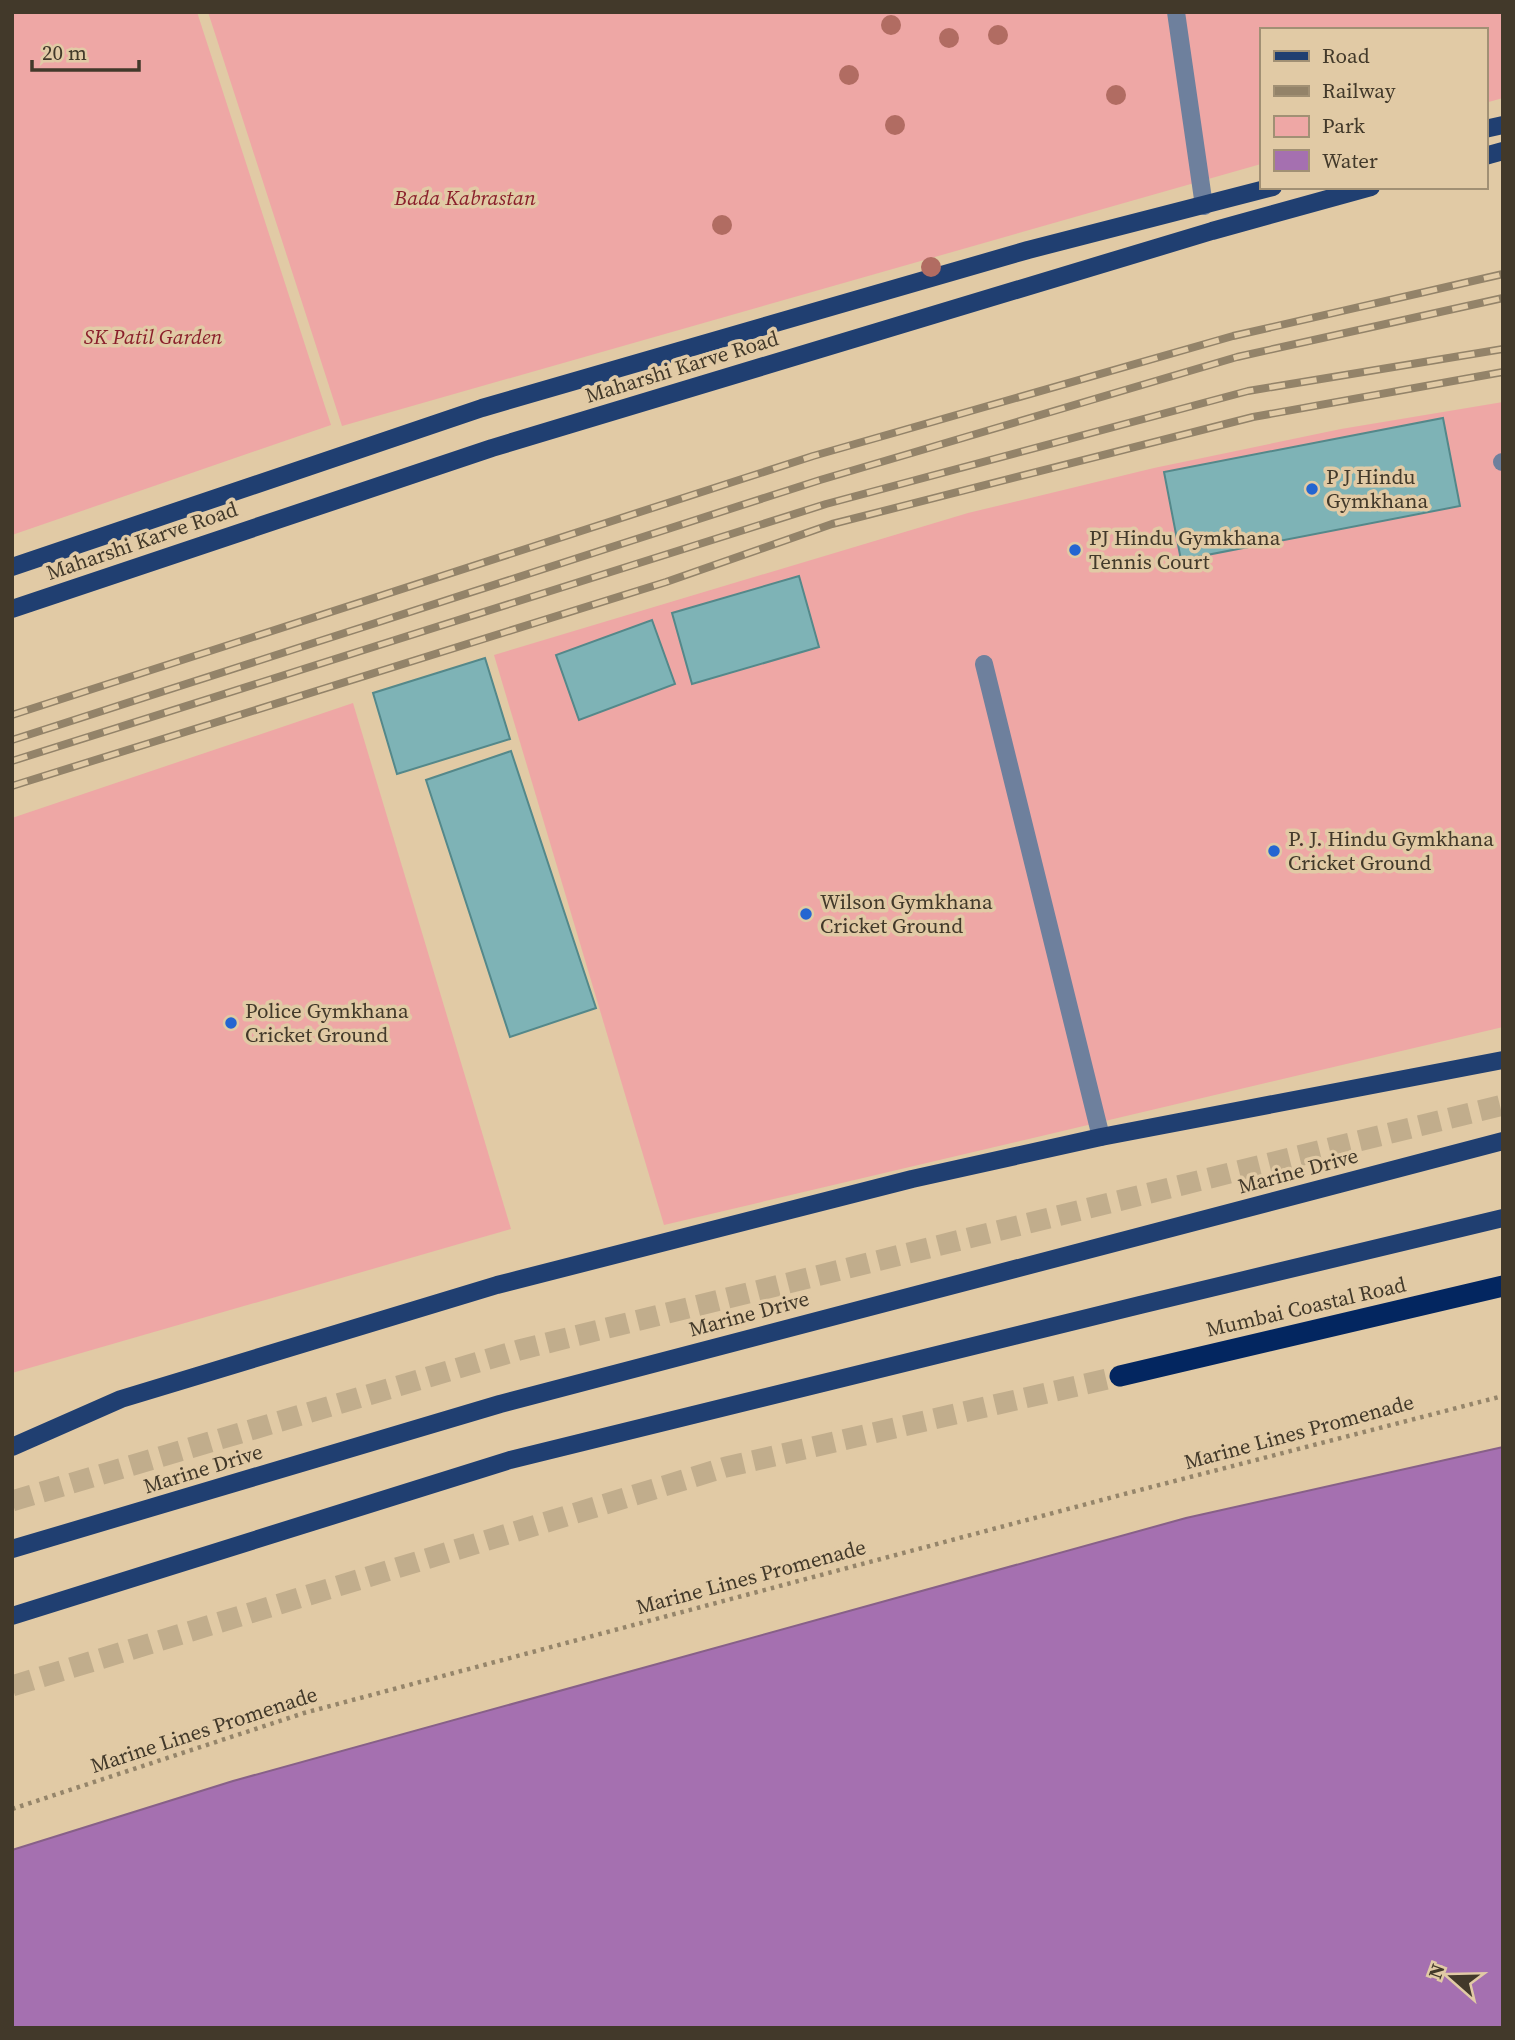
<svg xmlns="http://www.w3.org/2000/svg" width="1515" height="2040" font-family="'Source Serif 4',serif">
<style>
.green{fill:#eea7a5}
.water{fill:#a570b0;stroke:#876088;stroke-width:2}
.building{fill:#7eb3b6;stroke:#54888a;stroke-width:2}
.lines{fill:none;stroke-linecap:round;stroke-linejoin:round}
.highway-tunnel{stroke:#c1ad8c;stroke-width:21;stroke-dasharray:21 10;stroke-linecap:butt}
.path{stroke:#95856a;stroke-width:4.5;stroke-dasharray:3.5 5;stroke-linecap:butt}
.minor{stroke:#6e809d;stroke-width:18}
.major{stroke:#203f71;stroke-width:18}
.highway{stroke:#032660;stroke-width:21}
.rail-casing{stroke:#938369;stroke-width:8}
.rail{stroke:#e1caa5;stroke-width:5;stroke-dasharray:16;stroke-linecap:butt}
.tree{fill:#b16c62}
.poi-dot{fill:#2465d1;stroke:#e1caa5;stroke-width:2.5}
.labels{text-anchor:middle;stroke-width:7;stroke-linejoin:round;paint-order:stroke}
.park-label{font-size:21px;font-style:italic;fill:#8a1f2b;stroke:#e1caa5}
.street-label{font-size:21px;fill:#42392a;stroke:#e1caa5}
.poi-label{font-size:21px;fill:#42392a;stroke:#e1caa5;text-anchor:start}
</style>
<rect width="100%" height="100%" fill="#e1caa5"/>
<g class="green">
<polygon points="12,12 197,12 331,425 12,535"/>
<polygon points="208,12 1503,12 1503,98 1485,103 1485,30 1261,30 1261,164 342,426"/>
<polygon points="1503,402 1503,1027 664,1225 494,655 968,513 1154,468 1341,429"/>
<polygon points="353,703 511,1229 12,1373 12,818"/>
</g>
<polygon class="water" points="1503,1447 1503,2028 12,2028 12,1850 233,1781 1186,1518"/>
<g class="building">
<polygon points="1443,418 1460,506 1181,560 1164,472"/>
<polygon points="799,576 819,647 692,684 672,613"/>
<polygon points="652,620 675,684 579,720 556,655"/>
<polygon points="485,658 510,739 397,774 373,693"/>
<polygon points="511,751 596,1008 510,1037 426,780"/>
</g>
<g class="lines">
<g class="highway-tunnel">
<polyline points="12,1501 519,1350 1503,1105"/>
<polyline points="12,1686 726,1467 1120,1376"/>
</g>
<polyline class="path" points="12,1809 304,1713 1113,1497 1503,1396"/>
<g class="minor">
<polyline points="1176,12 1204,206"/>
<polyline points="1502,462 1503,462"/>
<polyline points="984,664 1101,1137"/>
</g>
<g class="major">
<polyline points="1485,129 1503,125"/>
<polyline points="1485,156 1503,151"/>
<polyline points="12,567 482,408 1028,250 1273,187"/>
<polyline points="12,609 492,448 1212,231 1371,187"/>
<polyline points="12,1447 121,1399 497,1285 912,1179 1101,1137 1503,1060"/>
<polyline points="12,1549 500,1404 1503,1141"/>
<polyline points="12,1616 510,1460 1140,1305 1503,1218"/>
</g>
<polyline class="highway" points="1120,1376 1503,1286"/>
<defs>
<g id="rail">
<polyline points="12,715 813,456 1233,336 1503,274"/>
<polyline points="12,740 820,480 1237,357 1503,298"/>
<polyline points="12,761 826,504 1248,391 1503,349"/>
<polyline points="12,786 666,582 832,524 1253,417 1503,372"/>
</g>
</defs>
<use href="#rail" class="rail-casing"/>
<use href="#rail" class="rail"/>
</g>
<g class="tree">
<circle cx="891" cy="25" r="10"/>
<circle cx="998" cy="35" r="10"/>
<circle cx="949" cy="38" r="10"/>
<circle cx="849" cy="75" r="10"/>
<circle cx="1116" cy="95" r="10"/>
<circle cx="895" cy="125" r="10"/>
<circle cx="722" cy="225" r="10"/>
<circle cx="931" cy="267" r="10"/>
</g>
<g class="poi-dot">
<circle cx="1312" cy="489" r="7"/>
<circle cx="1075" cy="550" r="7"/>
<circle cx="1274" cy="851" r="7"/>
<circle cx="806" cy="914" r="7"/>
<circle cx="231" cy="1023" r="7"/>
</g>
<g class="labels">
<g class="park-label">
<text x="465" y="205">Bada Kabrastan</text>
<text x="153" y="344">SK Patil Garden</text>
</g>
<g class="street-label">
<text transform="translate(682 367) rotate(-17)" y="7">Maharshi Karve Road</text>
<text transform="translate(142 541) rotate(-19)" y="7">Maharshi Karve Road</text>
<text transform="translate(1298 1171) rotate(-15)" y="7">Marine Drive</text>
<text transform="translate(1306 1307) rotate(-13)" y="7">Mumbai Coastal Road</text>
<text transform="translate(749 1314) rotate(-15)" y="7">Marine Drive</text>
<text transform="translate(1299 1432) rotate(-15)" y="7">Marine Lines Promenade</text>
<text transform="translate(203 1469) rotate(-17)" y="7">Marine Drive</text>
<text transform="translate(751 1577) rotate(-15)" y="7">Marine Lines Promenade</text>
<text transform="translate(204 1730) rotate(-18)" y="7">Marine Lines Promenade</text>
</g>
<g class="poi-label">
<text x="1326" y="484">P J Hindu<tspan x="1326" dy="24">Gymkhana</tspan></text>
<text x="1089" y="545">PJ Hindu Gymkhana<tspan x="1089" dy="24">Tennis Court</tspan></text>
<text x="1288" y="846">P. J. Hindu Gymkhana<tspan x="1288" dy="24">Cricket Ground</tspan></text>
<text x="820" y="909">Wilson Gymkhana<tspan x="820" dy="24">Cricket Ground</tspan></text>
<text x="245" y="1018">Police Gymkhana<tspan x="245" dy="24">Cricket Ground</tspan></text>
</g>
</g>
<rect width="1515" height="2040" fill="none" stroke="#42392a" stroke-width="28"/>
<rect x="1260" y="28" width="228" height="161" fill="#e1caa5" stroke="#a19074" stroke-width="2"/>
<rect x="1274" y="51" width="35" height="10" fill="#203f71" stroke="#a19074" stroke-width="2"/>
<text x="1322" y="63" font-size="21" fill="#42392a">Road</text>
<rect x="1274" y="86" width="35" height="10" fill="#938369" stroke="#a19074" stroke-width="2"/>
<text x="1322" y="98" font-size="21" fill="#42392a">Railway</text>
<rect x="1274" y="116" width="35" height="21" fill="#eea7a5" stroke="#a19074" stroke-width="2"/>
<text x="1322" y="133" font-size="21" fill="#42392a">Park</text>
<rect x="1274" y="150" width="35" height="21" fill="#a570b0" stroke="#a19074" stroke-width="2"/>
<text x="1322" y="168" font-size="21" fill="#42392a">Water</text>
<g transform="translate(1452 1977) rotate(290)" stroke="#e1caa5" stroke-width="5" paint-order="stroke">
<path d="M0-5L12 26L0 18L-12 26Z" fill="#42392a"/>
<text y="-10" font-size="19" font-weight="bold" text-anchor="middle" fill="#42392a">N</text>
</g>
<path d="M32 60v10h107v-10" fill="none" stroke="#42392a" stroke-width="3.5"/>
<text x="42" y="60" font-size="21" fill="#42392a" stroke="#e1caa5" stroke-width="5" paint-order="stroke">20 m</text>
</svg>
